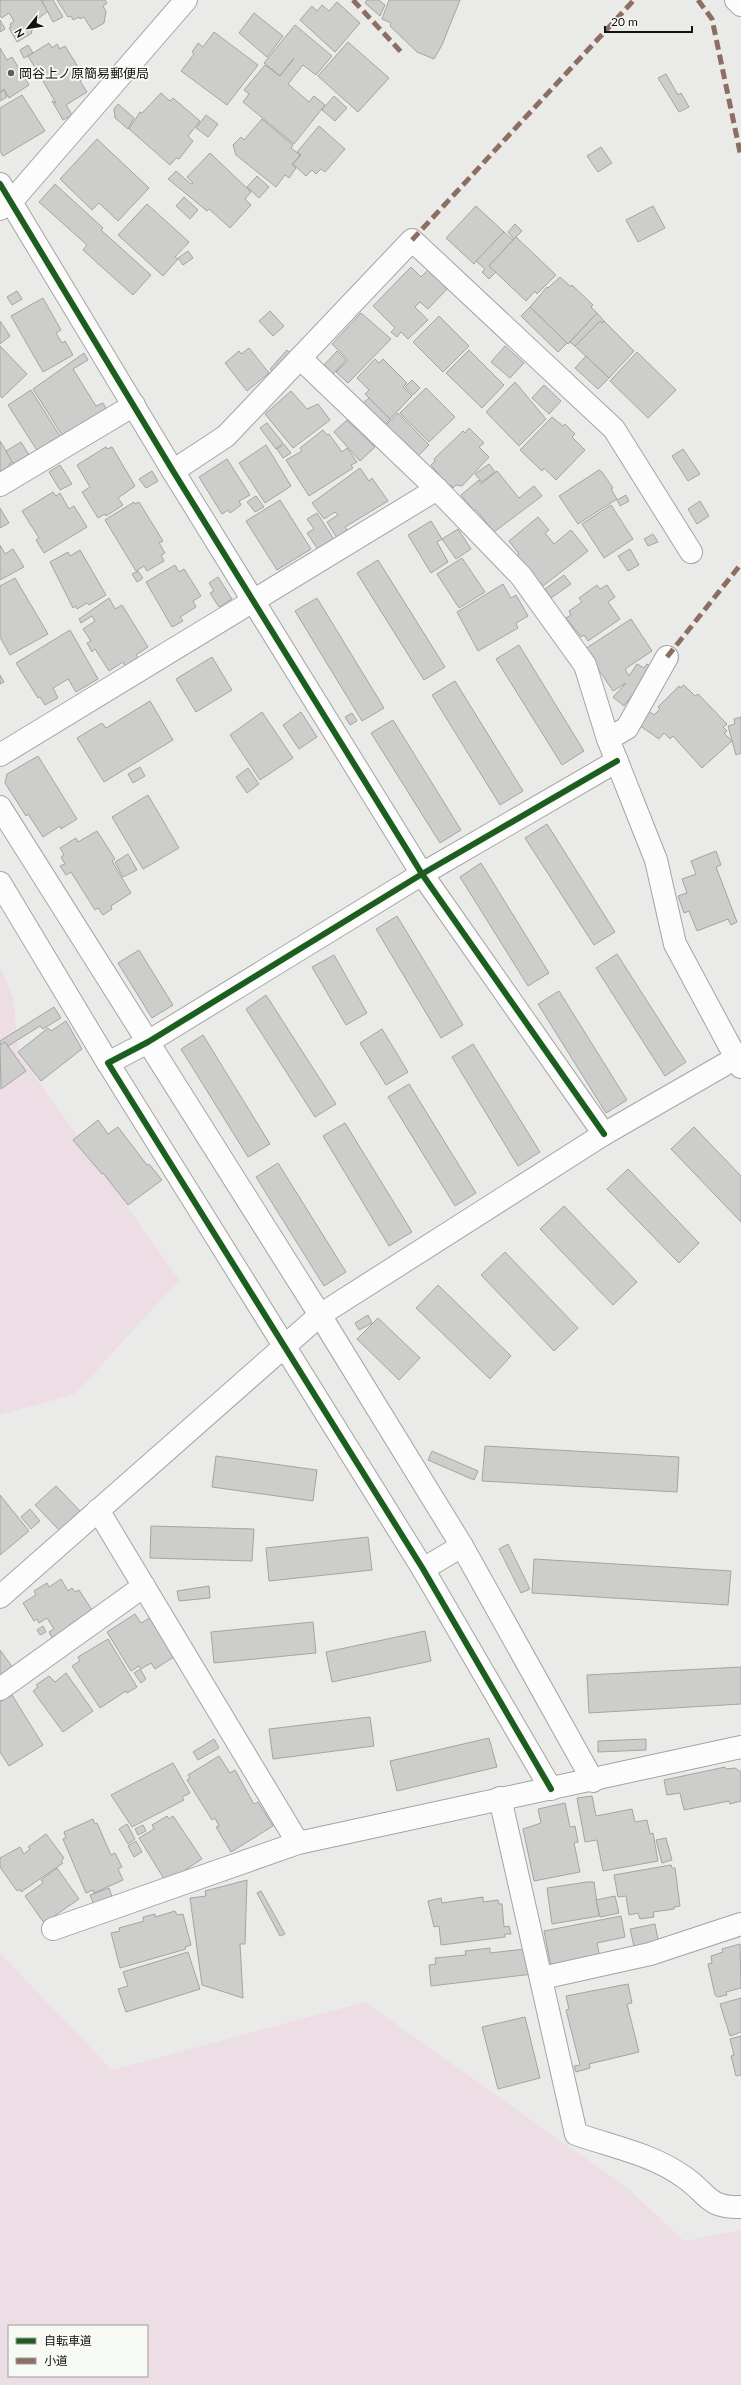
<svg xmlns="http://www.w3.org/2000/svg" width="741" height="2385" font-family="Lato,'Noto Sans JP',sans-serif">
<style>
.green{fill:#eddee6;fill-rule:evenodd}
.building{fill:#cdcecc;stroke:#a4a5a3}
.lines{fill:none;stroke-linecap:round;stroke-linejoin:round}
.minor-casing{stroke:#a4a5a2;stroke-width:24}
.minor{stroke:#fcfcfc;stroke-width:22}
.quiet{stroke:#8d6e63;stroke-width:5;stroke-dasharray:10 5;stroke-linecap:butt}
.cycleway-casing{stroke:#f7f9f4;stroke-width:8}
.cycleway{stroke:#1b5e20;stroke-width:6}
.poi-dot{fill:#5d5e5c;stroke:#f7f9f4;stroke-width:1.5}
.labels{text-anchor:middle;stroke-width:4;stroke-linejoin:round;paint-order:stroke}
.poi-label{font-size:13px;fill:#111210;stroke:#f7f9f4;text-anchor:start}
</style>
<rect width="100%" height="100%" fill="#eaebe8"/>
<g class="green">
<polygon points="0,966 14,1000 18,1052 179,1280 75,1394 0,1415"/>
<path d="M 0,1953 L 112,2070 L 365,2002 L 630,2190 L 684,2241 L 741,2230 L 741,2385 L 0,2385 ZM 9,2326 L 147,2326 L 147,2376 L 9,2376 Z"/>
</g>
<g class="building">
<polygon points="0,0 41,0 48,11 34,22 37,27 31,31 32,33 17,42 9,28 11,27 10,24 14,21 9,13 2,18 0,16"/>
<polygon points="45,0 53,0 63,17 53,22 42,1"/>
<polygon points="57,0 105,0 107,3 103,6 106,12 104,23 92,30 84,17 80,19 79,17 73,20 71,16 68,17"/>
<polygon points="367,0 379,0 385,5 380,16 365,3"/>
<polygon points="389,0 460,0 442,45 434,59 417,52 390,26 391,23 382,19"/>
<polygon points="337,2 360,23 335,52 300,20 312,6 317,11 322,5 329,11"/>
<polygon points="254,13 283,36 267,57 239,33"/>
<polygon points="0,20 5,29 0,32"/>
<polygon points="295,25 332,56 316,75 303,65 288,84 309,102 314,96 325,105 294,144 243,102 249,94 244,90 265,65 280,76 294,58 280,76 264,63"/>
<polygon points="214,32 258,65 227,105 181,71 194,54 192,52 198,43 203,47"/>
<polygon points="348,42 389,78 358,112 318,76"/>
<polygon points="49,43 52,48 57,44 60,49 65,46 85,78 80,81 87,92 66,105 72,115 63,120 52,101 56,103 28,56"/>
<polygon points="28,45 33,53 24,58 20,50"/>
<polygon points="0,48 7,60 12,57 29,85 9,98 4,89 0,92"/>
<polygon points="666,74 678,95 681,93 689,107 679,112 658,78"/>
<polygon points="4,90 7,97 0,101 0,93"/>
<polygon points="161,93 170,101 173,98 200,121 188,136 193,141 179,159 176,158 170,165 129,129 140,112 142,113"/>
<polygon points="22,95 45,131 3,156 0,151 0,108"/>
<polygon points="334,96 347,108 335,121 322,110"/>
<polygon points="118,104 134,118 128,129 115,118 114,109"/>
<polygon points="206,115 218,124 208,137 196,128"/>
<polygon points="262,119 293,145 291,148 300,155 292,165 296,168 289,178 285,175 276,187 236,155 233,145 241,137 244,140"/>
<polygon points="319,126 345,149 325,172 321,169 316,174 312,170 306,176 293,164 301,155 297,152"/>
<polygon points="97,139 149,188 118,221 99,203 92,210 60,179"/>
<polygon points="601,147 612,163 598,172 587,156"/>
<polygon points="210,153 251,192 245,199 251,205 230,228 209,209 207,211 168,179 176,171 191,184 193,183 187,177"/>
<polygon points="257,176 269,187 259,198 247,187"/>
<polygon points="55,184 103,228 101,230 151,275 133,295 83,250 87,245 39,202"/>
<polygon points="184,197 198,210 190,219 176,206"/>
<polygon points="147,204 189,242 175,257 178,259 163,276 118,235"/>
<polygon points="476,206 504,232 474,264 446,238"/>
<polygon points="653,206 665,228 638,242 626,220"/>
<polygon points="515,224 522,231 514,239 508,232"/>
<polygon points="504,232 513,240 489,266 496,272 489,279 482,272 485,269 476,261"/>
<polygon points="516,237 556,275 537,294 535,291 526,301 489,266"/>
<polygon points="188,251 193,258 183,265 178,258"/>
<polygon points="411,267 421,277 428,270 447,289 428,309 420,302 415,307 428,320 408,339 401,332 397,337 391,332 395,328 373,306"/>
<polygon points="560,277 571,287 572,285 593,305 591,307 597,313 568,344 530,307 547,287 548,288"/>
<polygon points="17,291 22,299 12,305 7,297"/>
<polygon points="43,298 61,330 56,333 62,343 65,341 73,355 43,372 11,316"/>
<polygon points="530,307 567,343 558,352 521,316"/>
<polygon points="270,311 284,326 273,336 259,321"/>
<polygon points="361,313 391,339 348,383 336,372 348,360 332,344"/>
<polygon points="597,313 604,321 602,323 600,321 575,346 570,342"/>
<polygon points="439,316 469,346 443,372 413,342"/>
<polygon points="0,321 10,336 0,344"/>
<polygon points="600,321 602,323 604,321 634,351 609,378 575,346"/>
<polygon points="0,346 27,374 2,398 0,396"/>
<polygon points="505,346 524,363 510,378 491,362"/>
<polygon points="249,348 269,373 247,391 225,363 239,351 241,354"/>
<polygon points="287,350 291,354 274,373 270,369"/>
<polygon points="469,350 504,385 482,408 446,373"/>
<polygon points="337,351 346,360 333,374 324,365"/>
<polygon points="637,352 676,390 648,418 610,381"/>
<polygon points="84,353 88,360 73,369 96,406 103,403 108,412 65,440 33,389"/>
<polygon points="586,356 609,378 598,389 575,368"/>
<polygon points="375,359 379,363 383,359 407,383 403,387 412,396 390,419 365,394 369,390 357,378"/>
<polygon points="412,380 420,388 413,395 405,387"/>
<polygon points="515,382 546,419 519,446 486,412"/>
<polygon points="544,385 561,401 549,414 532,398"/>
<polygon points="426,388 455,417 429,442 400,413"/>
<polygon points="31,390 63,441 40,455 8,405"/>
<polygon points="291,391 307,409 318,404 330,420 293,448 265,414"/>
<polygon points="369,398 390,419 384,426 362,404"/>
<polygon points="398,413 429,445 415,459 384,427"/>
<polygon points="552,417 563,426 565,424 575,434 572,437 585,450 556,480 544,468 542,471 520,450"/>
<polygon points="347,420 375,447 360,461 334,432"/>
<polygon points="267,423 283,443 276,449 260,428"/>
<polygon points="469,428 484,443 479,447 489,457 462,486 456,485 453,488 451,485 449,487 431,465 435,461 434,459 463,431 465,433"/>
<polygon points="323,430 327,435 329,434 342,452 347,448 357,462 351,465 353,468 309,496 286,460 302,451 300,448"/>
<polygon points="0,441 13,462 9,464 13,471 0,479"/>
<polygon points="21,442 29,455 16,469 6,451"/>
<polygon points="284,444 291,453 283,458 277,449"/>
<polygon points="266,445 291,486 265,503 239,463"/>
<polygon points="106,447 107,449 112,447 135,486 118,498 123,505 106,516 105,514 98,518 82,492 90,487 77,465"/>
<polygon points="683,449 700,474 688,481 672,456"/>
<polygon points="227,459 250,495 239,501 241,505 230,513 228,510 222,514 199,477"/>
<polygon points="489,464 495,472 482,482 475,474"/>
<polygon points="60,465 72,484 60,490 49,472"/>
<polygon points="360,468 369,481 372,478 388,501 345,527 350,534 339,541 327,522 338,515 335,512 324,519 312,503"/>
<polygon points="599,470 602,472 613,488 611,489 617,499 578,524 559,496"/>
<polygon points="152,471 158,481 146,488 139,479"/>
<polygon points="497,471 519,498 534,486 542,496 494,532 476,510 474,511 461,495 479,480 481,484"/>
<polygon points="53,492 56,496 60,493 69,509 74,506 87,527 44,553 36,540 39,538 22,511"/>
<polygon points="626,495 629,501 620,506 617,500"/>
<polygon points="256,496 264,507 255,512 247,502"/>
<polygon points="280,500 311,549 277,570 246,521"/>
<polygon points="700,501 709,516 697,524 688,509"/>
<polygon points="134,502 135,504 139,502 163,541 159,543 165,553 161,555 164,561 147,571 144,566 136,571 105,520"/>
<polygon points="611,505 633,539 604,558 582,524"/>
<polygon points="0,508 9,523 0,528"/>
<polygon points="317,513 335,541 319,551 307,533 314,529 307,519"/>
<polygon points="538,517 549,530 545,533 554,544 571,530 588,551 543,586 516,556 519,554 509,541"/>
<polygon points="431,521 442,539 437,542 448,562 431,573 408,535"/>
<polygon points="458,529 471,549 456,559 442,539"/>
<polygon points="653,534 658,542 648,546 644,539"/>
<polygon points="0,545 5,554 13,549 24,567 0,580"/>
<polygon points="630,549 639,565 628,571 618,556"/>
<polygon points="80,550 106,595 89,605 87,603 77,609 76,606 73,608 50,562 68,552 70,556"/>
<polygon points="462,558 485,592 459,608 437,574"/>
<polygon points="378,560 445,667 424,680 357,573"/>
<polygon points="175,565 179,572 184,569 201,596 193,601 196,607 180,617 183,621 172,627 146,582"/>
<polygon points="138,571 143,578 137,582 132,574"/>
<polygon points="564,575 571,584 551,598 545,589"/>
<polygon points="218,577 232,599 219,607 210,593 214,591 209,583"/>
<polygon points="15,578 48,634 10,655 0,637 0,586"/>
<polygon points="503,584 511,598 516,595 528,616 516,623 518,628 478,651 457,612"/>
<polygon points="597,585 600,589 607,585 615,597 608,602 620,619 588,641 584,635 581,637 566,618 571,615 569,611 582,602 579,598"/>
<polygon points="109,598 115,609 122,605 148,647 136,655 138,658 125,666 123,662 109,671 95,649 92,652 87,643 91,641 83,629 95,621 92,616 81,623 79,619"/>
<polygon points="317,598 384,708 362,721 295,611"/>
<polygon points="631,619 652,651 625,669 629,676 637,664 644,668 647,664 653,668 624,706 613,697 626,683 613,691 585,649"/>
<polygon points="70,630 98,679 76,692 68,679 53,688 58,698 45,705 40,697 38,698 16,663"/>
<polygon points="519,645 584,751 562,765 496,659"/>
<polygon points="212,657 232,690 196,712 176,679"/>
<polygon points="0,675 4,682 0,684"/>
<polygon points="455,681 523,791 500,805 432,695"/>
<polygon points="684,685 695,696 698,694 727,724 723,727 727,731 724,733 732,741 702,768 673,736 670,739 664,733 659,739 636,723 646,709 654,715 660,709 658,707 679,686 680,688"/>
<polygon points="150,701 173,740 104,782 77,738 102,723 106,728"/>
<polygon points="262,712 293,758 260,780 230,735"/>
<polygon points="301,712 317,737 299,749 283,725"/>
<polygon points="352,713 357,721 350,725 345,717"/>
<polygon points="741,717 741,753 736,755 728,726 735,724 734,719"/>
<polygon points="393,720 461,830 440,843 371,733"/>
<polygon points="38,756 77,819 61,829 60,826 43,837 28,814 26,816 5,783 7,774"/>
<polygon points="140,767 145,776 133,783 128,774"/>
<polygon points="248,768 259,784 247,793 236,777"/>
<polygon points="148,795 179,848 143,869 112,817"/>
<polygon points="547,824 615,932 594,945 525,838"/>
<polygon points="97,831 115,859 112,861 131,893 111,906 112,909 103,915 98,908 95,910 71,872 66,875 60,866 65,864 61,857 64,855 60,848 76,838 78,842"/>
<polygon points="716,851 721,865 716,867 737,922 731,925 728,919 697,931 689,911 684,913 678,896 687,893 682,879 696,874 691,861"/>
<polygon points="128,854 137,870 123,877 115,862"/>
<polygon points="481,863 549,973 528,986 460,877"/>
<polygon points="397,916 463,1025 441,1038 376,929"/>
<polygon points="139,950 173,1005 152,1018 118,963"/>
<polygon points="617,954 686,1062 665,1076 596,968"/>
<polygon points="334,955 367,1013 346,1025 312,967"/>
<polygon points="559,991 627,1100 606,1113 538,1004"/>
<polygon points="266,995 336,1104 315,1117 246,1009"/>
<polygon points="54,1007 61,1018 43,1029 40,1026 8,1046 5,1042 0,1045 0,1041"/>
<polygon points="66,1021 82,1049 41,1081 18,1052 48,1028 51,1031"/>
<polygon points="382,1029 408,1072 386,1085 360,1043"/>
<polygon points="203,1035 270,1144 248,1157 181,1049"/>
<polygon points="5,1042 26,1071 1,1089 0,1045"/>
<polygon points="473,1044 540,1152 518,1166 452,1057"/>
<polygon points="409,1084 476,1193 455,1206 388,1097"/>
<polygon points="98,1120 108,1134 118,1127 147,1165 149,1164 162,1180 128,1205 103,1173 102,1174 73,1140"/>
<polygon points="345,1123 412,1232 389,1246 323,1136"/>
<polygon points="694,1127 741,1176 741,1222 671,1149"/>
<polygon points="278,1163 346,1272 324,1286 256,1177"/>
<polygon points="628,1169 699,1243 679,1263 607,1189"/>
<polygon points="564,1206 637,1282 613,1305 540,1229"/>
<polygon points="505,1252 578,1328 554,1351 481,1275"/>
<polygon points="438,1285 511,1356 490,1379 416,1308"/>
<polygon points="368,1315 372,1323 359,1330 355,1323"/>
<polygon points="378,1318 420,1358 399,1380 357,1339"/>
<polygon points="485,1446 679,1457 677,1492 482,1481"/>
<polygon points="432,1451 478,1471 474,1480 428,1460"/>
<polygon points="216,1456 317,1470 313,1501 212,1487"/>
<polygon points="56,1486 81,1512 60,1531 35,1505"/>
<polygon points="0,1495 29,1531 0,1555"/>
<polygon points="30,1509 40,1521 31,1529 21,1517"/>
<polygon points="151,1526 254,1529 252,1561 150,1558"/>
<polygon points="368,1537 372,1570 269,1581 266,1548"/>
<polygon points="508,1544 530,1589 521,1593 499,1549"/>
<polygon points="534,1559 731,1571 728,1605 532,1593"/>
<polygon points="61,1579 68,1591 72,1588 75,1592 79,1590 94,1613 54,1641 49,1632 54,1629 47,1618 39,1623 37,1619 34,1621 23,1603 36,1595 34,1591 47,1583 49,1587"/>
<polygon points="209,1586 210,1598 179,1601 177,1591"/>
<polygon points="135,1614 141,1623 153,1616 177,1655 155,1669 151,1663 141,1669 139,1666 131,1671 107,1632"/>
<polygon points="313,1622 316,1653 214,1663 211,1632"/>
<polygon points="43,1626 46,1632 40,1635 37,1630"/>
<polygon points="425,1631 431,1661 332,1682 326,1652"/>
<polygon points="108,1639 137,1687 127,1693 126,1691 100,1708 72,1666 80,1661 78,1657"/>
<polygon points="0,1650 16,1672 0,1683"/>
<polygon points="741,1667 741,1704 589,1713 587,1675"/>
<polygon points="140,1669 146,1679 141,1683 134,1673"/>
<polygon points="66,1673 93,1711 63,1732 33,1691 38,1687 36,1685 49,1676 55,1682"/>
<polygon points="12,1695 43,1745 9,1766 0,1752 0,1702"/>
<polygon points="370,1717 374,1746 273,1759 269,1729"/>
<polygon points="489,1738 497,1767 397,1791 390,1761"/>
<polygon points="214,1739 219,1748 198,1760 193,1752"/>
<polygon points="646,1739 646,1750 598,1752 598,1741"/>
<polygon points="219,1756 230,1773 235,1770 251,1799 254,1804 258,1802 273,1826 231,1852 216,1827 219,1826 215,1818 212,1820 187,1780 190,1778 188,1775"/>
<polygon points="173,1763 190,1793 182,1797 184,1800 132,1827 111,1795"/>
<polygon points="725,1767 726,1769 735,1768 741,1772 741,1801 730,1804 729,1801 684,1810 680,1793 667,1795 664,1780"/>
<polygon points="592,1796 596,1816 632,1809 635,1822 647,1820 650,1834 653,1833 658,1861 603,1871 597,1840 585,1842 577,1798"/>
<polygon points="565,1803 570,1827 575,1826 578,1842 574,1843 580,1872 534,1881 523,1829 541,1823 538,1809"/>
<polygon points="167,1816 169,1819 173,1816 202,1859 185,1870 187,1873 166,1882 139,1838 154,1829 152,1825"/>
<polygon points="93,1819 95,1824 97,1823 111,1855 115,1853 122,1867 118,1869 123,1880 94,1893 93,1890 86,1893 63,1839 66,1838 64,1832"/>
<polygon points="127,1824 135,1839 128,1844 119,1829"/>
<polygon points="143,1825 146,1831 138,1835 135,1829"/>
<polygon points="46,1834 64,1858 61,1861 63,1863 21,1892 20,1889 17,1891 0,1867 0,1858 20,1847 24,1854 30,1849 28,1847"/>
<polygon points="666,1838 672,1860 662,1863 656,1840"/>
<polygon points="136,1841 142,1852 134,1857 128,1846"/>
<polygon points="671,1865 672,1868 675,1868 680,1906 674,1907 674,1909 653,1912 654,1917 640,1919 638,1913 629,1915 626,1896 618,1897 614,1875"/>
<polygon points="57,1868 79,1899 44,1923 25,1896 43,1883 41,1880"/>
<polygon points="247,1880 245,1944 240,1944 243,1998 202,1985 190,1898 206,1896 205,1891"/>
<polygon points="587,1882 594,1882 599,1916 552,1924 547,1888"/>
<polygon points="109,1888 113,1900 95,1907 90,1895"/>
<polygon points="261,1891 285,1934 280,1936 257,1893"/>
<polygon points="615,1896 619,1913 600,1917 596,1900"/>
<polygon points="483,1897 483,1902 498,1900 499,1904 502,1904 504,1927 509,1926 511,1934 505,1934 505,1937 441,1945 439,1926 434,1927 428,1901 441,1898 442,1903"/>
<polygon points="175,1911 177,1915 183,1914 191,1945 185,1947 186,1949 120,1968 111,1933 120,1931 119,1928 144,1921 143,1917 155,1914 155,1917"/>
<polygon points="621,1916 625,1937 597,1943 600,1958 551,1967 544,1931"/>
<polygon points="655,1924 659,1945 635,1951 630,1929"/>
<polygon points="740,1944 741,1988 726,1992 727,1995 718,1997 715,1995 708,1964 712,1963 711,1956 723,1952 722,1949"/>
<polygon points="490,1948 490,1953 525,1949 533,1974 431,1986 429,1965 436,1964 435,1958 466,1955 465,1951"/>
<polygon points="188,1952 200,1989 126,2012 118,1989 128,1986 123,1972"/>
<polygon points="628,1984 632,2003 627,2004 639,2052 589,2064 590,2068 576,2072 574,2066 580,2065 566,2010 569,2009 566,1996"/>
<polygon points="741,1998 741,2032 730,2036 720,2004"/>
<polygon points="525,2017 540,2078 498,2089 482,2027"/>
<polygon points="741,2036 741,2075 736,2076 731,2056 734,2055 730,2039"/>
</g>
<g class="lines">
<defs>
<g id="minor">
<polyline points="736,0 741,5"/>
<polyline points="0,184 173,471 422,874 604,1134"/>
<polyline points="0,209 11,202 186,0"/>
<polyline points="300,358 437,489 521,576 585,665 608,739 656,860 675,944 741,1067"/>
<polyline points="173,471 226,436 412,240 614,429 691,552"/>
<polyline points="0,485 134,405"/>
<polyline points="608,739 627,728 667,657"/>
<polyline points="0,755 437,489"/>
<polyline points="0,807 320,1315 462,1546 593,1781"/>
<polyline points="0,883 108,1063"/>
<polyline points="98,1510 298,1843"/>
<polyline points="423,1569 462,1546"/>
<polyline points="0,1597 320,1315 604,1134 736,1058"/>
<polyline points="0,1689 144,1586"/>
<polyline points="551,1789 423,1569 108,1063 148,1042 422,874 617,761"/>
<path d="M 500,1798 L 576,2134 C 613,2147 652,2154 684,2177 C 708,2193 706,2208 741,2207"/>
<polyline points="53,1929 298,1843 741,1747"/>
<polyline points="542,1978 650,1954 741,1924"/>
</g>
</defs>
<use href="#minor" class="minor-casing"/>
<use href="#minor" class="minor"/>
<g class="quiet">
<polyline points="353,0 402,53"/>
<polyline points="698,0 712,19 741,157"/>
<polyline points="412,240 634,0"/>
<polyline points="667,657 741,564"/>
</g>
<defs>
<g id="cycleway">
<polyline points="0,184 173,471 422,874 604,1134"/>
<polyline points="551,1789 423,1569 108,1063 148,1042 422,874 617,761"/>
</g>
</defs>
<use href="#cycleway" class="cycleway-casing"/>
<use href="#cycleway" class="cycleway"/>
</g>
<circle class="poi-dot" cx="11" cy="73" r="4"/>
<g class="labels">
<g class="poi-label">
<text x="19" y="78">岡谷上ノ原簡易郵便局</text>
</g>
</g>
<rect x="8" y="2325" width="140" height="52" fill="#f7f9f4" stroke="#9b9d99"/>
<rect x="16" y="2338" width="20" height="6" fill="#1b5e20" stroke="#9b9d99"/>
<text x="44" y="2345" font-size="12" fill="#111210">自転車道</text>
<rect x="16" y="2358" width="20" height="6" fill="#8d6e63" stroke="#9b9d99"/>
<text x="44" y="2365" font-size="12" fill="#111210">小道</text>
<g transform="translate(28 28) rotate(240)" stroke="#f7f9f4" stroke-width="3" paint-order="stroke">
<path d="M0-3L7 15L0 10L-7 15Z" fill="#111210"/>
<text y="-6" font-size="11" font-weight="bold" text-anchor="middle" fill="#111210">N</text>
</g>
<path d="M605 26v6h87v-6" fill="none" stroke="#111210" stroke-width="2"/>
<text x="611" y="26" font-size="12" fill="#111210" stroke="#f7f9f4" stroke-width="3" paint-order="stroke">20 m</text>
</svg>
